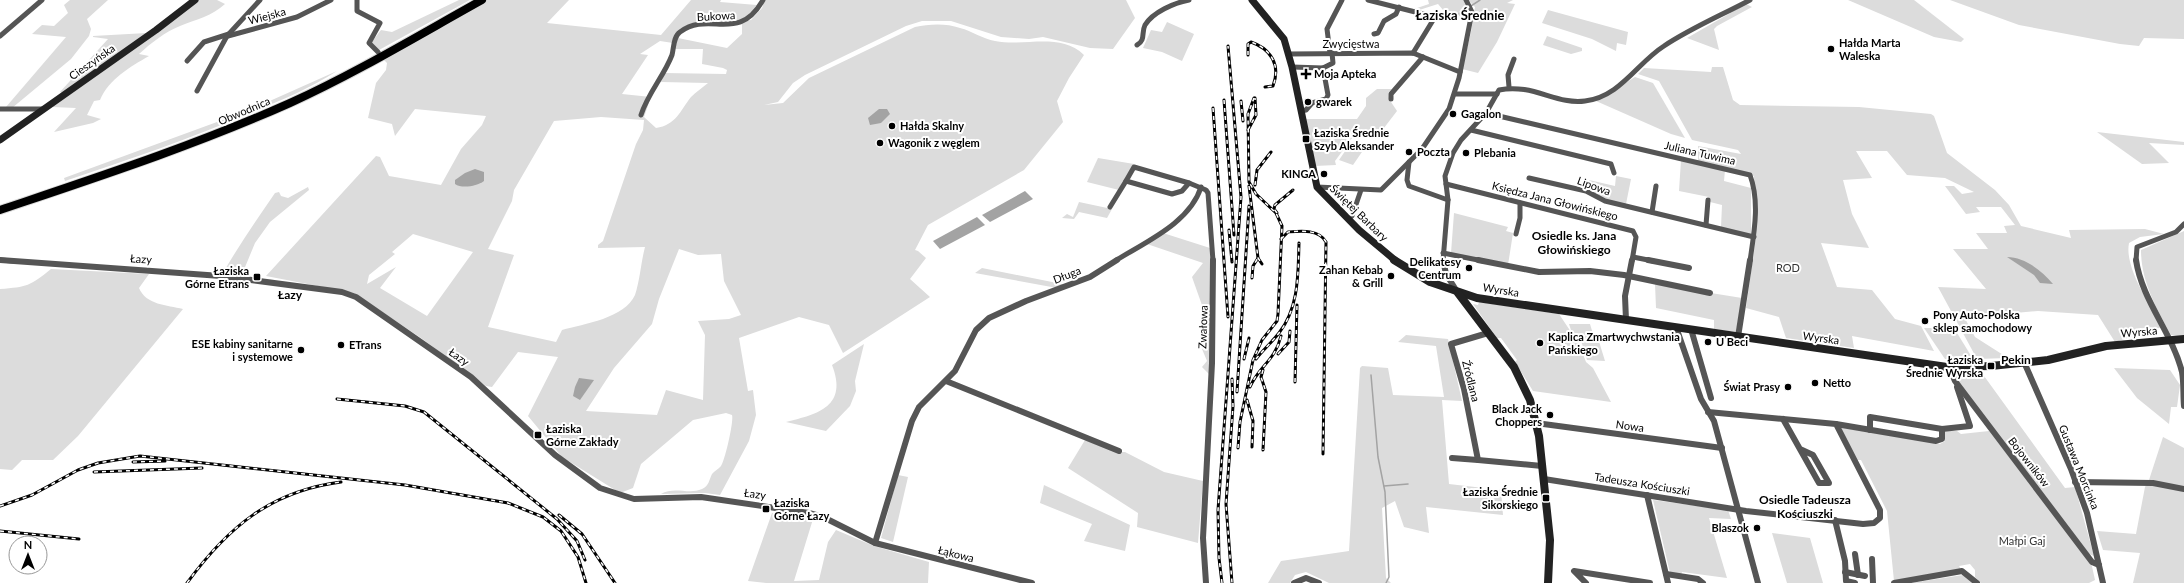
<svg xmlns="http://www.w3.org/2000/svg" width="2184" height="583" font-family="Lato,sans-serif">
<style>
.green{fill:#dcdcdc;fill-rule:evenodd}
.water{fill:#a3a3a3}
.lines{fill:none;stroke-linecap:round;stroke-linejoin:round}
.stream{stroke:#a3a3a3;stroke-width:1.5}
.primary-casing{stroke:#dbdbdb;stroke-width:10}
.street-far1{stroke:#555;stroke-width:5}
.street{stroke:#555;stroke-width:6}
.secondary-far1{stroke:#222;stroke-width:7}
.secondary{stroke:#222;stroke-width:8}
.primary{stroke:#000;stroke-width:8}
.rail-casing{stroke:#000;stroke-width:3}
.rail{stroke:#fff;stroke-width:1.5;stroke-dasharray:4;stroke-linecap:butt}
.poi-dot{fill:#000;stroke:#fff;stroke-width:1.5}
.labels{text-anchor:middle;stroke-width:4;stroke-linejoin:round;paint-order:stroke}
.street-label{font-size:11px;fill:#000;stroke:#fff}
.poi-label{font-size:11px;font-weight:bold;fill:#000;stroke:#fff;text-anchor:start}
.park-label{font-size:11px;fill:#333;stroke:#fff}
.neighbourhood-label{font-size:12px;font-weight:bold;fill:#000;stroke:#fff}
.far-district-label{font-size:13px;font-weight:bold;fill:#000;stroke:#fff}
</style>
<rect width="100%" height="100%" fill="#fff"/>
<g class="green">
<polygon points="70,0 108,0 87,19 91,29 89,36 71,59 12,108 6,107 66,37 32,34 42,25 54,26 68,13 64,5"/>
<path d="M 197,0 L 217,0 L 225,4 C 212,16 197,19 180,26 C 165,32 151,43 139,54 L 149,56 C 130,67 109,79 100,100 L 94,101 L 87,115 L 101,119 L 93,123 L 54,132 L 76,108 L 52,107 L 66,95 L 60,92 L 108,39 L 93,37 L 93,36 L 147,33 Z"/>
<polygon points="459,0 470,0 379,50 371,43 381,30 392,32"/>
<path d="M 487,0 L 569,0 L 547,23 L 661,35 L 691,0 L 721,0 L 720,2 L 757,5 L 743,21 L 751,20 L 762,8 L 765,0 L 1126,0 L 1135,18 L 1113,49 L 1090,48 L 1043,37 L 1029,39 L 1001,37 L 951,21 L 922,21 L 906,26 L 805,75 L 793,83 L 778,102 L 764,105 L 783,103 L 809,78 L 915,27 C 929,24 946,23 960,28 C 972,31 983,39 995,41 C 1025,47 1060,32 1084,55 L 1069,78 L 1057,101 L 1063,122 L 1024,170 L 928,225 L 915,250 L 918,251 L 926,258 L 910,279 L 930,297 L 843,353 L 829,325 L 799,317 L 739,338 L 748,391 L 753,390 L 756,415 L 749,441 L 720,495 L 705,493 L 661,494 C 674,486 689,495 702,489 C 709,486 709,480 712,474 C 714,471 719,469 721,466 C 725,460 734,421 732,415 L 726,413 L 693,420 L 641,464 L 633,488 L 620,493 L 562,457 L 528,416 L 558,357 L 518,352 L 492,387 L 486,386 L 421,338 L 354,293 L 266,276 L 376,156 L 380,157 L 389,176 L 441,185 L 461,149 L 482,125 L 486,116 L 415,109 L 395,136 L 392,124 L 368,118 L 376,83 L 386,70 L 387,63 L 383,59 ZM 742,22 L 742,34 L 727,48 L 673,37 C 688,18 721,23 742,22 ZM 660,41 L 673,43 L 675,49 L 703,49 L 702,64 L 723,68 L 727,70 L 726,74 L 664,73 L 661,82 L 708,83 C 703,87 696,92 691,97 C 680,111 676,125 656,128 L 644,117 L 651,97 L 622,94 L 648,55 L 640,54 ZM 601,117 L 644,120 L 643,130 L 636,144 L 603,241 L 598,245 L 598,248 L 645,247 C 641,262 640,280 635,295 C 625,318 584,324 562,330 L 556,342 L 488,327 L 514,255 L 488,249 L 512,201 L 514,190 L 554,121 ZM 413,234 L 473,252 L 427,316 L 380,288 L 396,267 L 367,284 L 369,275 L 395,254 L 392,252 ZM 679,249 L 698,255 L 721,254 L 724,281 L 741,315 L 729,319 L 698,321 L 705,335 L 703,400 L 666,390 L 657,415 L 586,411 L 614,368 L 652,324 L 659,299 Z"/>
<polygon points="1371,0 1414,9 1429,4 1428,0 1464,0 1471,12 1465,11 1454,21 1448,20 1449,17 1438,4 1416,11"/>
<polygon points="1468,0 1513,0 1507,3 1515,4 1497,42 1478,73 1462,69 1471,32 1475,7"/>
<polygon points="1848,0 1914,0 1964,39 1961,42 1934,37"/>
<polygon points="1950,0 2184,0 2184,39 2144,38 2139,46 2120,44 2019,25"/>
<polygon points="1746,4 1752,7 1717,26 1714,29 1719,50 1687,38"/>
<polygon points="1548,10 1628,32 1626,45 1617,43 1616,51 1592,39 1542,23"/>
<polygon points="1167,22 1194,34 1182,61 1162,52 1143,48 1151,30 1162,32"/>
<polygon points="1547,36 1582,48 1582,51 1571,54 1543,45"/>
<path d="M 1712,67 L 1723,67 L 1733,100 L 1740,105 L 1859,107 L 1931,114 L 1934,116 L 1947,153 L 1995,190 L 2009,205 L 2021,226 L 2071,238 L 2069,230 L 2145,229 L 2164,234 L 2140,237 L 2129,243 C 2124,268 2151,306 2162,327 L 2115,342 L 2098,315 L 2038,311 L 1982,316 L 1962,313 L 1975,337 L 2008,358 L 1977,359 L 1938,287 L 1986,289 L 1953,249 L 1988,249 L 1976,233 L 2007,233 L 2004,226 L 2015,225 L 2001,207 L 1976,207 L 1980,212 L 1966,214 L 1945,186 L 1954,186 L 1962,194 L 1974,192 L 1945,178 L 1907,175 L 1887,151 L 1856,151 L 1872,178 L 1843,180 L 1852,214 L 1869,248 L 1821,243 L 1837,287 L 1872,290 L 1895,319 L 1921,326 L 1934,351 L 1852,336 L 1854,348 L 1786,338 L 1779,317 L 1746,308 L 1756,237 L 1754,176 L 1698,162 L 1698,146 L 1741,154 L 1738,150 L 1692,140 L 1659,81 L 1638,74 L 1644,68 L 1711,72 Z"/>
<path d="M 337,71 C 311,88 282,100 253,112 C 192,138 128,160 65,181 L 64,178 L 247,111 Z"/>
<polygon points="1635,77 1653,83 1685,138 1671,134 1596,101"/>
<polygon points="1377,89 1392,89 1388,93 1389,99 1397,111 1377,137 1358,130 1335,161 1336,165 1315,166 1305,119 1357,119 1366,106 1366,98"/>
<polygon points="2097,132 2184,142 2184,145 2149,143 2169,163 2142,164"/>
<polygon points="1350,144 1364,149 1353,165 1339,160"/>
<polygon points="1098,158 1134,164 1119,190 1087,182"/>
<polygon points="1681,160 1725,170 1724,181 1751,188 1751,235 1721,227 1722,205 1710,202 1709,197 1679,191"/>
<polygon points="1616,176 1631,179 1626,204 1594,197 1588,190 1589,180 1615,186"/>
<path d="M 308,187 L 309,190 L 270,222 L 255,243 L 243,272 L 224,271 C 240,244 257,219 275,193 L 279,192 L 281,196 L 288,198 Z"/>
<polygon points="1079,202 1112,209 1107,218 1079,212 1074,219 1062,218 1067,214 1073,217"/>
<polygon points="1454,213 1508,227 1506,231 1513,233 1508,265 1451,253"/>
<path d="M 2184,231 L 2184,337 L 2171,335 C 2156,308 2141,281 2141,250 Z"/>
<polygon points="1163,233 1210,248 1212,314 1209,374 1202,367 1207,361 1200,344 1205,322 1203,308 1192,277 1203,263 1147,244"/>
<polygon points="982,268 1067,285 1057,288 975,273"/>
<path d="M 51,269 L 149,274 L 139,288 C 146,305 167,305 183,309 L 78,436 L 53,460 L 22,460 L 12,470 L 0,469 L 0,289 C 27,287 30,286 51,269 Z"/>
<polygon points="1655,284 1742,298 1736,332 1714,329 1714,320 1656,308"/>
<polygon points="1479,302 1559,314 1579,344 1586,362 1593,368 1611,402 1533,391 1515,362 1517,360 1501,338 1497,338 1473,304 1478,305"/>
<polygon points="1569,324 1590,324 1593,334 1597,335 1605,361 1587,360 1579,334 1582,334 1572,333"/>
<polygon points="1924,328 1954,328 1973,359 1945,359"/>
<polygon points="1406,335 1448,339 1462,401 1442,400 1449,484 1501,490 1503,515 1426,507 1429,533 1404,527 1395,501 1382,508 1386,578 1391,583 1329,583 1306,572 1295,575 1290,583 1268,583 1281,561 1349,551 1360,368 1362,366 1388,368 1393,395 1444,397 1436,346 1398,342"/>
<path d="M 864,344 L 855,381 L 856,391 L 850,406 L 826,431 L 786,422 C 819,414 848,406 832,365 Z"/>
<polygon points="2114,368 2170,370 2180,385 2177,407 2171,407 2169,424 2137,398"/>
<polygon points="1979,369 2065,488 2075,487 2094,556 2089,554 1958,383 1955,372 1973,372"/>
<polygon points="1839,427 1940,444 1945,441 1945,431 1957,431 1961,434 1989,431 2091,562 2095,580 2089,583 1981,583 1975,577 1975,570 1970,564 1959,566 1962,570 1894,581 1887,511 1861,460 1857,460"/>
<polygon points="2163,437 2184,448 2184,583 2133,583 2140,553 2103,550 2097,531 2136,534 2145,487 2149,480"/>
<polygon points="1085,440 1116,452 1125,452 1164,472 1203,481 1198,543 1137,527 1138,513 1068,468"/>
<polygon points="898,475 908,477 893,542 881,538"/>
<polygon points="1044,485 1130,525 1125,551 1084,541 1092,524 1040,503"/>
<polygon points="1653,500 1728,510 1731,519 1709,518 1727,578 1682,572 1681,575 1670,573"/>
<polygon points="772,513 813,519 794,581 819,580 828,542 836,530 874,546 929,562 928,583 766,583 748,581"/>
<polygon points="1772,533 1810,538 1823,583 1787,583"/>
<polygon points="1963,575 1974,583 1911,583"/>
</g>
<g class="water">
<polygon points="879,109 887,109 890,114 881,123 870,125 868,118"/>
<path d="M 475,169 L 484,172 L 484,181 C 477,186 462,189 455,184 L 455,180 L 465,173 Z"/>
<polygon points="1025,191 1033,199 990,222 982,215"/>
<polygon points="977,217 985,225 940,249 933,241"/>
<path d="M 2007,257 C 2025,257 2042,271 2053,284 L 2040,283 L 2034,275 Z"/>
<polygon points="579,378 594,380 580,400 573,396 575,387"/>
</g>
<g class="lines">
<g class="stream">
<polyline points="1454,17 1480,0"/>
<polyline points="1371,375 1378,457 1385,492 1389,577 1386,583"/>
<polyline points="1384,486 1408,484"/>
</g>
<defs>
<path id="primary" d="M 0,210 C 98,177 196,145 290,103 C 356,73 419,35 482,0"/>
</defs>
<use href="#primary" class="primary-casing"/>
<g class="street-far1">
<polyline points="357,0 357,11 380,23 369,43 378,52"/>
<polyline points="1368,0 1435,17 1413,53"/>
<polyline points="1374,34 1378,33 1384,21 1396,14 1399,7"/>
<polyline points="0,36 42,0"/>
<polyline points="228,36 297,17 331,0"/>
<path d="M 1137,45 C 1146,40 1141,33 1145,25 C 1153,12 1174,3 1189,0"/>
<polyline points="1330,53 1327,29 1342,0"/>
<polyline points="1289,54 1413,53 1460,72"/>
<polyline points="187,61 204,42 229,34"/>
<polyline points="1292,67 1323,68 1333,63 1332,53"/>
<polyline points="1509,87 1508,75 1514,59"/>
<polyline points="197,91 227,36 260,0"/>
<polyline points="1455,94 1497,94"/>
<polyline points="1391,99 1391,94 1423,57"/>
<polyline points="0,109 44,109"/>
<polyline points="1301,111 1306,110 1312,103 1326,99 1328,95 1323,68"/>
<path d="M 1486,113 L 1750,175 C 1760,202 1754,233 1750,261"/>
<path d="M 641,115 C 648,93 664,76 672,55 C 674,48 673,37 680,32 C 710,10 738,44 763,0"/>
<polyline points="1471,130 1611,164 1614,173"/>
<polyline points="1409,162 1407,180 1409,186 1448,200"/>
<polyline points="1529,178 1586,191 1605,201 1754,237"/>
<polyline points="1126,181 1134,167 1189,183"/>
<polyline points="1446,184 1633,231 1636,237 1632,261"/>
<polyline points="1317,187 1381,190 1422,149 1449,109 1459,78 1472,12 1466,0"/>
<polyline points="1110,207 1126,181 1172,194 1182,191 1189,183 1206,190 1208,193 1213,261"/>
<polyline points="1652,212 1656,186"/>
<polyline points="1348,218 1352,216 1361,190"/>
<polyline points="1706,225 1708,200"/>
<polyline points="1516,234 1520,218 1520,203"/>
<polyline points="1443,253 1483,261"/>
<polyline points="1633,257 1653,261"/>
<polyline points="0,260 13,261"/>
<path d="M 1115,261 C 1145,242 1190,223 1201,187"/>
<path d="M 1443,261 L 1448,200 L 1445,176 L 1453,153 L 1461,140 L 1486,113 L 1499,90 C 1533,83 1556,105 1585,101 C 1620,97 1637,63 1664,46 C 1691,28 1722,15 1750,0"/>
<polyline points="2136,261 2137,247 2176,232 2184,224"/>
</g>
<g class="street">
<polyline points="0,260 221,276 342,292 356,297 471,377 555,455 600,488 634,499 701,497 809,513 823,517 875,543 1032,583"/>
<polyline points="1443,260 1446,274 1456,290"/>
<polyline points="1478,260 1539,272 1590,271 1624,275 1710,293"/>
<polyline points="1648,260 1689,268"/>
<path d="M 2136,260 C 2142,301 2172,332 2182,372 C 2184,383 2183,395 2184,406"/>
<polyline points="1626,320 1625,296 1632,260"/>
<polyline points="1676,327 1701,399 1714,421 1758,583"/>
<polyline points="1691,329 1711,398"/>
<polyline points="1488,333 1451,344 1464,389 1478,460 1542,466"/>
<polyline points="1738,337 1750,260"/>
<polyline points="2024,362 2071,469 2087,513 2103,583"/>
<polyline points="1949,367 1955,381 2092,562 2099,565"/>
<polyline points="946,381 1119,451"/>
<polyline points="1783,419 1819,483 1829,483 1813,455 1800,449"/>
<polyline points="1536,423 1722,448"/>
<polyline points="1836,424 1936,441 1942,439 1942,429 1970,426 1957,387"/>
<polyline points="1870,430 1870,417 1942,429"/>
<polyline points="1452,458 1478,460"/>
<polyline points="1544,479 1746,511 1863,524 1874,523 1880,518 1880,510 1836,424 1708,412"/>
<polyline points="2075,482 2153,483 2184,489"/>
<polyline points="1647,495 1668,583"/>
<polyline points="1835,520 1845,561 1846,581 1855,583"/>
<polyline points="875,543 912,421 919,407 955,371 976,330 989,318 1026,301 1090,277 1117,260"/>
<polyline points="1855,554 1858,575"/>
<polyline points="1872,559 1873,583"/>
<polyline points="1845,572 1865,576"/>
<polyline points="1666,574 1698,579 1703,583"/>
<polyline points="1206,583 1203,538 1212,363 1213,260"/>
<polyline points="1294,583 1306,578 1319,583"/>
<polyline points="1586,583 1574,571 1650,583"/>
<polyline points="1894,583 1962,571 1977,583"/>
</g>
<g class="secondary-far1">
<polyline points="1252,0 1284,39 1292,67 1317,187 1359,230 1396,261"/>
<polyline points="0,140 156,30 195,0"/>
</g>
<g class="secondary">
<polyline points="1394,260 1430,282 1477,298 1947,367 1991,366 2048,360 2106,346 2184,339"/>
<polyline points="1458,293 1514,367 1530,400 1539,436 1550,540 1548,583"/>
</g>
<use href="#primary" class="primary"/>
<defs>
<g id="rail">
<path d="M 1248,55 L 1248,44 L 1251,42 C 1271,49 1281,65 1273,86 L 1265,87"/>
<polyline points="1224,100 1234,235"/>
<polyline points="1241,101 1243,121"/>
<polyline points="1213,108 1228,317"/>
<polyline points="1248,130 1256,115 1255,98"/>
<polyline points="1255,185 1257,170 1271,152"/>
<polyline points="1249,186 1258,258 1262,264"/>
<polyline points="1277,213 1274,209 1275,205 1293,190"/>
<polyline points="1229,230 1232,262"/>
<path d="M 1281,239 L 1288,232 C 1301,231 1319,229 1326,242 L 1323,454"/>
<polyline points="1252,278 1253,266 1258,258"/>
<polyline points="1278,354 1289,342 1290,331"/>
<polyline points="1244,359 1249,338"/>
<path d="M 1256,359 C 1263,350 1272,342 1279,333 C 1299,307 1298,275 1299,243"/>
<polyline points="1263,370 1261,377 1266,392 1263,450"/>
<polyline points="1232,379 1233,406 1226,504 1232,583"/>
<polyline points="1295,382 1297,305"/>
<path d="M 1250,387 C 1259,366 1275,361 1281,336"/>
<polyline points="1237,392 1249,206"/>
<polyline points="337,399 405,406 424,412 557,519 577,541 585,560"/>
<polyline points="1247,400 1253,421 1252,447"/>
<polyline points="1238,448 1240,422 1253,360 1262,340 1277,321 1278,314 1282,226 1276,213 1256,194 1249,182 1248,114 1254,98"/>
<polyline points="133,462 165,461"/>
<polyline points="94,472 202,468"/>
<polyline points="0,506 32,495 78,470 98,463 140,456 405,485 508,503 543,517 561,531 578,557 586,583"/>
<polyline points="559,515 582,534 615,583"/>
<polyline points="0,531 79,539"/>
<path d="M 187,583 C 228,527 271,491 341,482"/>
<polyline points="1222,583 1219,558 1218,510 1241,197 1228,46"/>
</g>
</defs>
<use href="#rail" class="rail-casing"/>
<use href="#rail" class="rail"/>
</g>
<g class="poi-dot">
<circle cx="1831" cy="49" r="4"/>
<path d="M1304 68h4v4h4v4h-4v4h-4v-4h-4v-4h4z"/>
<circle cx="1308" cy="102" r="4"/>
<circle cx="1453" cy="114" r="4"/>
<circle cx="892" cy="126" r="4"/>
<rect x="1302" y="135" width="8" height="8" rx="2"/>
<circle cx="880" cy="143" r="4"/>
<circle cx="1409" cy="152" r="4"/>
<circle cx="1466" cy="153" r="4"/>
<circle cx="1324" cy="174" r="4"/>
<circle cx="1469" cy="268" r="4"/>
<circle cx="1391" cy="276" r="4"/>
<rect x="253" y="273" width="8" height="8" rx="2"/>
<circle cx="1925" cy="321" r="4"/>
<circle cx="1708" cy="342" r="4"/>
<circle cx="1540" cy="343" r="4"/>
<circle cx="341" cy="345" r="4"/>
<circle cx="301" cy="350" r="4"/>
<rect x="1987" y="362" width="8" height="8" rx="2"/>
<circle cx="1815" cy="383" r="4"/>
<circle cx="1788" cy="387" r="4"/>
<circle cx="1550" cy="415" r="4"/>
<rect x="534" y="431" width="8" height="8" rx="2"/>
<rect x="1542" y="494" width="8" height="8" rx="2"/>
<rect x="762" y="505" width="8" height="8" rx="2"/>
<circle cx="1757" cy="528" r="4"/>
</g>
<g class="labels">
<g class="street-label">
<text transform="translate(267 16) rotate(-15)" y="4">Wiejska</text>
<text transform="translate(716 16) rotate(-3)" y="4">Bukowa</text>
<text x="1351" y="48">Zwycięstwa</text>
<text transform="translate(92 62) rotate(-35)" y="4">Cieszyńska</text>
<text transform="translate(244 111) rotate(-23)" y="4">Obwodnica</text>
<text transform="translate(1700 153) rotate(13)" y="4">Juliana Tuwima</text>
<text transform="translate(1594 186) rotate(20)" y="4">Lipowa</text>
<text transform="translate(1555 201) rotate(14)" y="4">Księdza Jana Głowińskiego</text>
<text transform="translate(1359 213) rotate(44)" y="4">Świętej Barbary</text>
<text transform="translate(141 259) rotate(4)" y="4">Łazy</text>
<text transform="translate(1067 275) rotate(-21)" y="4">Długa</text>
<text transform="translate(1501 290) rotate(9)" y="4">Wyrska</text>
<text transform="translate(1203 327) rotate(-88)" y="4">Zwałowa</text>
<text transform="translate(2139 332) rotate(-5)" y="4">Wyrska</text>
<text transform="translate(1821 338) rotate(8)" y="4">Wyrska</text>
<text transform="translate(459 357) rotate(35)" y="4">Łazy</text>
<text transform="translate(1471 381) rotate(76)" y="4">Źródlana</text>
<text transform="translate(1630 426) rotate(8)" y="4">Nowa</text>
<text transform="translate(2029 462) rotate(52)" y="4">Bojowników</text>
<text transform="translate(2079 467) rotate(68)" y="4">Gustawa Morcinka</text>
<text transform="translate(1642 484) rotate(9)" y="4">Tadeusza Kościuszki</text>
<text transform="translate(755 494) rotate(8)" y="4">Łazy</text>
<text transform="translate(956 554) rotate(14)" y="4">Łąkowa</text>
</g>
<g class="poi-label">
<text x="1839" y="47">Hałda Marta<tspan x="1839" dy="13">Waleska</tspan></text>
<text x="1314" y="78">Moja Apteka</text>
<text x="1316" y="106">gwarek</text>
<text x="1461" y="118">Gagalon</text>
<text x="900" y="130">Hałda Skalny</text>
<text x="1314" y="137">Łaziska Średnie<tspan x="1314" dy="13">Szyb Aleksander</tspan></text>
<text x="888" y="147">Wagonik z węglem</text>
<text x="1417" y="156">Poczta</text>
<text x="1474" y="157">Plebania</text>
<text x="1316" y="178" text-anchor="end">KINGA</text>
<text x="1461" y="266" text-anchor="end">Delikatesy<tspan x="1461" dy="13">Centrum</tspan></text>
<text x="1383" y="274" text-anchor="end">Zahan Kebab<tspan x="1383" dy="13">&amp; Grill</tspan></text>
<text x="249" y="275" text-anchor="end">Łaziska<tspan x="249" dy="13">Górne Etrans</tspan></text>
<text x="1933" y="319">Pony Auto-Polska<tspan x="1933" dy="13">sklep samochodowy</tspan></text>
<text x="1548" y="341">Kaplica Zmartwychwstania<tspan x="1548" dy="13">Pańskiego</tspan></text>
<text x="1716" y="346">U Beci</text>
<text x="293" y="348" text-anchor="end">ESE kabiny sanitarne<tspan x="293" dy="13">i systemowe</tspan></text>
<text x="349" y="349">ETrans</text>
<text x="1983" y="364" text-anchor="end">Łaziska<tspan x="1983" dy="13">Średnie Wyrska</tspan></text>
<text x="1823" y="387">Netto</text>
<text x="1780" y="391" text-anchor="end">Świat Prasy</text>
<text x="1542" y="413" text-anchor="end">Black Jack<tspan x="1542" dy="13">Choppers</tspan></text>
<text x="546" y="433">Łaziska<tspan x="546" dy="13">Górne Zakłady</tspan></text>
<text x="1538" y="496" text-anchor="end">Łaziska Średnie<tspan x="1538" dy="13">Sikorskiego</tspan></text>
<text x="774" y="507">Łaziska<tspan x="774" dy="13">Górne Łazy</tspan></text>
<text x="1749" y="532" text-anchor="end">Blaszok</text>
</g>
<g class="park-label">
<text x="1788" y="272">ROD</text>
<text x="2022" y="545">Małpi Gaj</text>
</g>
<g class="neighbourhood-label">
<text x="1574" y="240">Osiedle ks. Jana<tspan x="1574" dy="14">Głowińskiego</tspan></text>
<text x="290" y="299">Łazy</text>
<text x="2016" y="364">Pekin</text>
<text x="1805" y="504">Osiedle Tadeusza<tspan x="1805" dy="14">Kościuszki</tspan></text>
</g>
<g class="far-district-label">
<text x="1460" y="20">Łaziska Średnie</text>
</g>
</g>
<g transform="translate(28 555)"><circle r="19" fill="#ffffff" stroke="#999999"/>
<path d="M0-3L7 15L0 10L-7 15Z" fill="#000000"/>
<text y="-6" font-size="11" font-weight="bold" text-anchor="middle" fill="#000000">N</text>
</g>
</svg>
